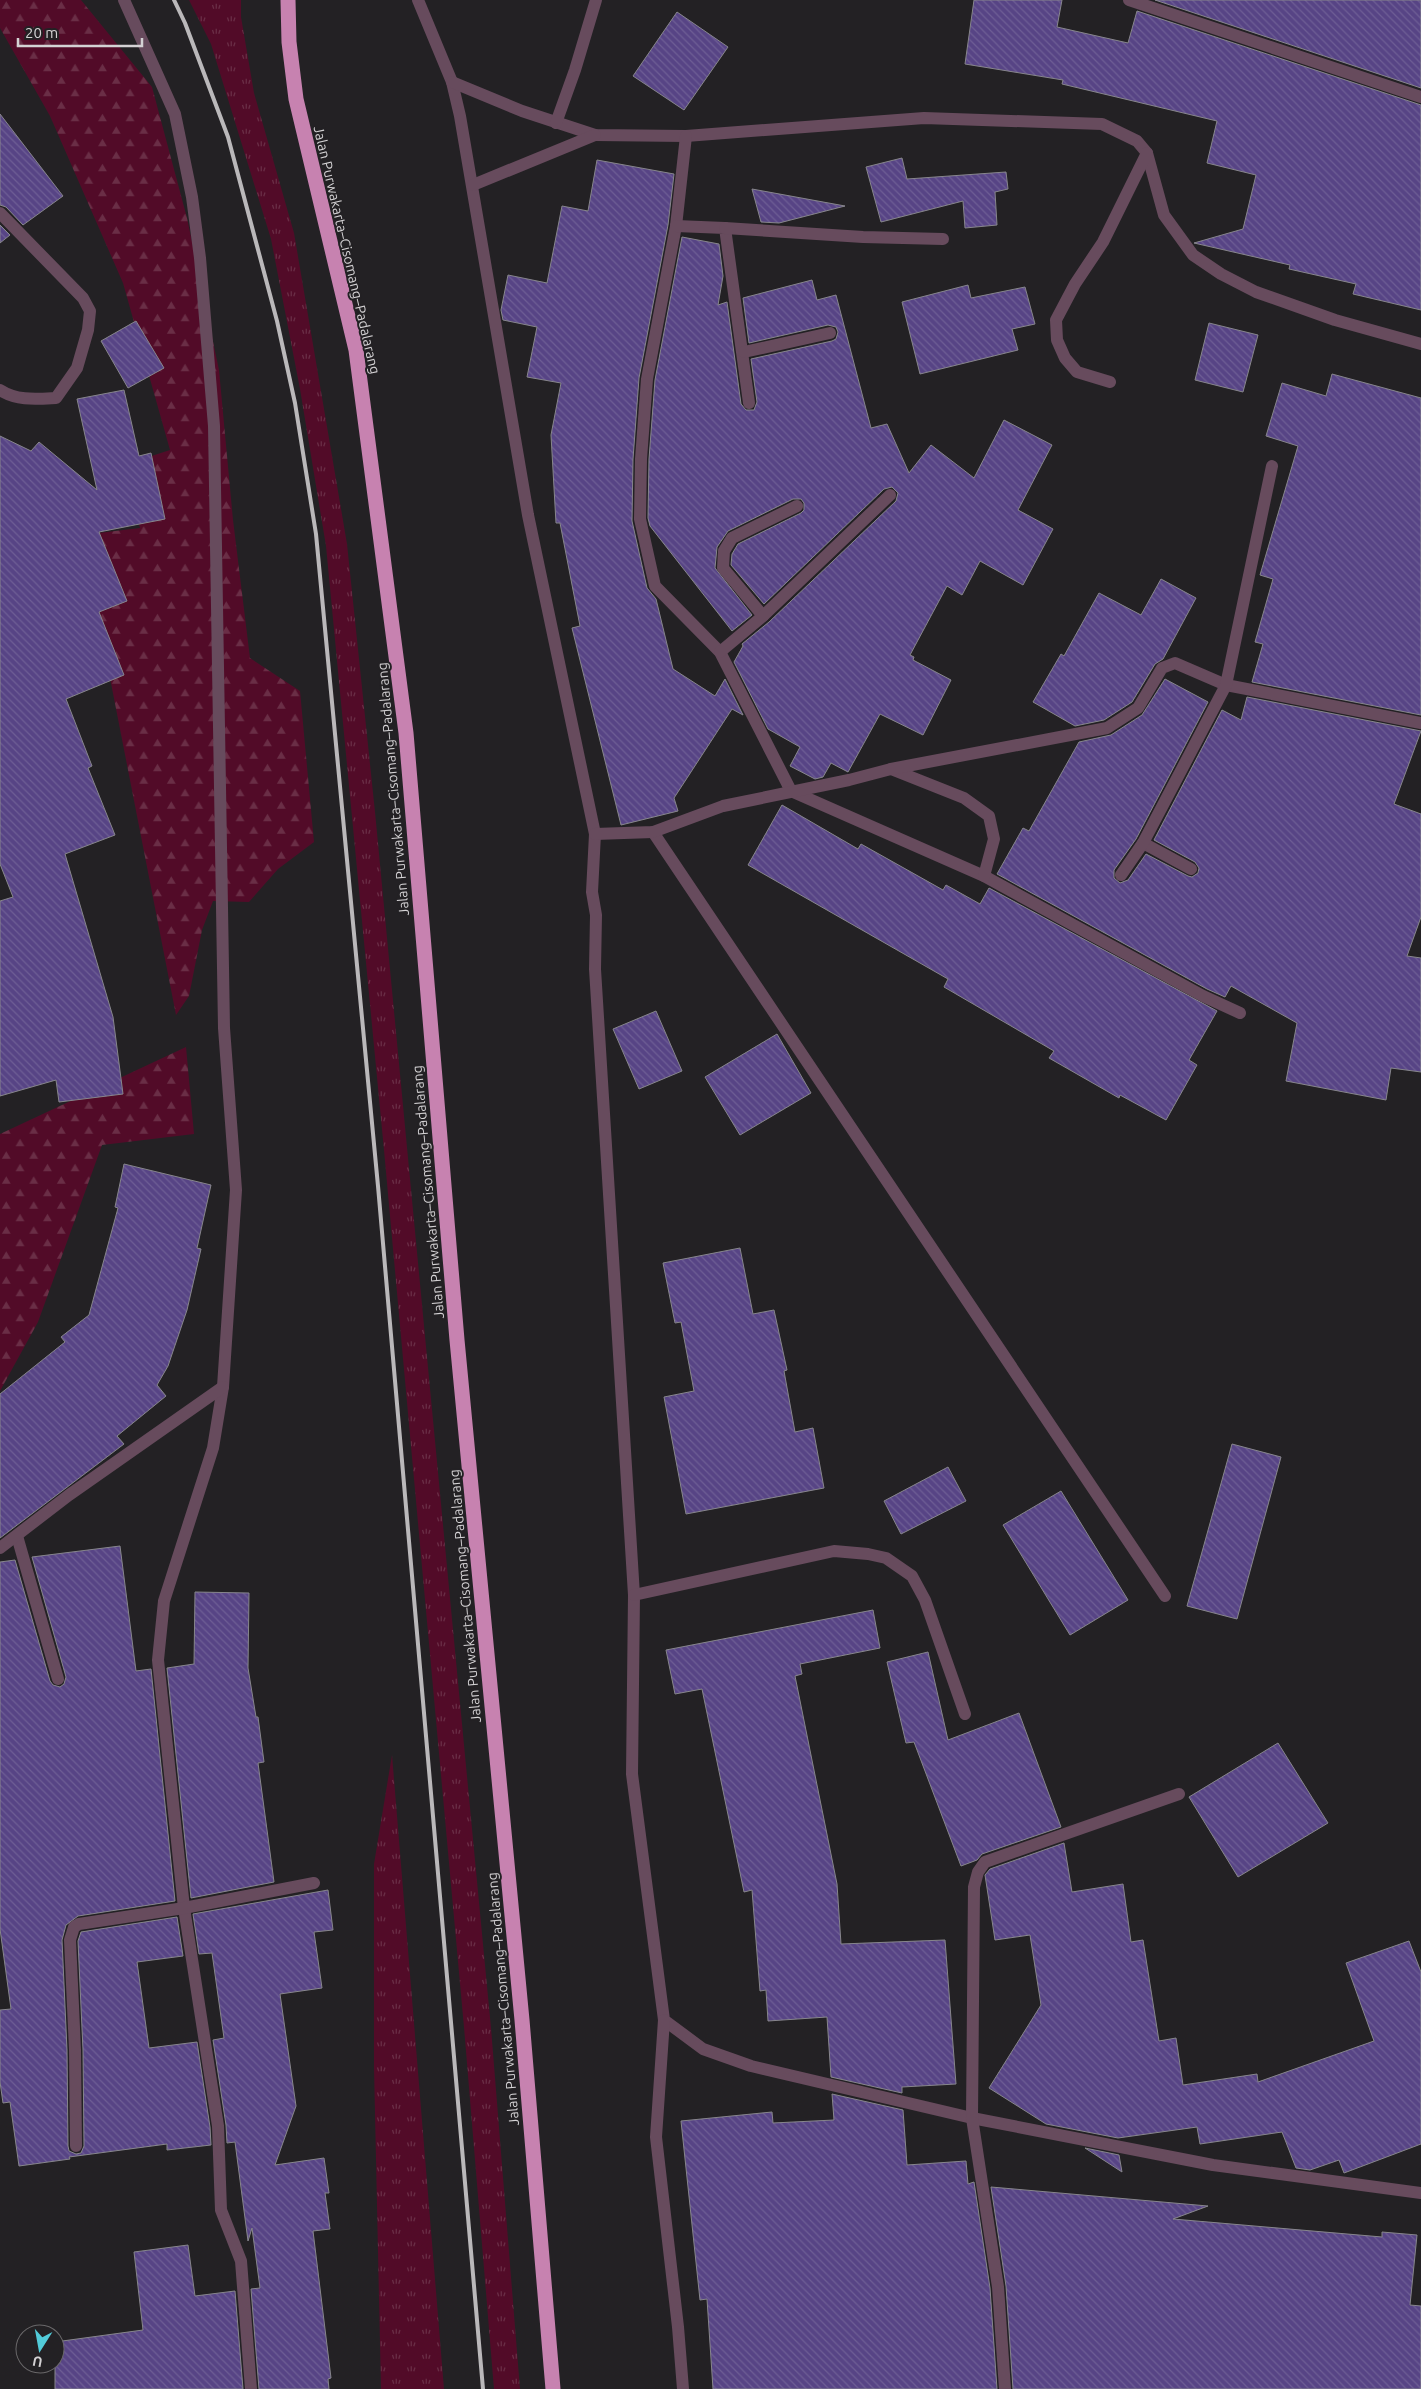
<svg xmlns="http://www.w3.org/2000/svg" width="1421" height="2389" font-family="Ubuntu,sans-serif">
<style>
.grass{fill:url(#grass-tufts)}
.forest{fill:url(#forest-firs)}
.building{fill:url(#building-back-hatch);stroke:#87868c}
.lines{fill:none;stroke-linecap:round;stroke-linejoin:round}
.street{stroke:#674b5d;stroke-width:12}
.highway{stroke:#c782b0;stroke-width:15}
.rail{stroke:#bab8ba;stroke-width:4}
.labels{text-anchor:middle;stroke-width:4;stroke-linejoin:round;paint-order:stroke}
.street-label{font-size:14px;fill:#d4d2d4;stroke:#232124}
</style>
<defs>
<pattern id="grass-tufts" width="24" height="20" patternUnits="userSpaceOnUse" patternTransform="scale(1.25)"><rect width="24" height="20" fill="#520b28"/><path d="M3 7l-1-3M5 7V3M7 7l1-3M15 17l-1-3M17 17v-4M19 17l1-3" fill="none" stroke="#6a2e46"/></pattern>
<pattern id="forest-firs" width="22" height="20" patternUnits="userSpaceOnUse" patternTransform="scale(1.25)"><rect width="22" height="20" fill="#520b28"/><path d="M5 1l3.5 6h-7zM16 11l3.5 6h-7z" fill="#6a2e46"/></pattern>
<pattern id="building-back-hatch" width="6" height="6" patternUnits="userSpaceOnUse" patternTransform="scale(1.25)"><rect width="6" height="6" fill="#574485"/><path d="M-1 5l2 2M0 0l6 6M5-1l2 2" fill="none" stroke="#6e5e95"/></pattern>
</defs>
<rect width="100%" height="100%" fill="#232124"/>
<g class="grass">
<polygon points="189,0 241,0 241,17 254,93 294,233 347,544 375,812 491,2028 520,2389 494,2389 464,2027 384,1150 326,546 300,389 271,239 211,44"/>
<polygon points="392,1755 444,2389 381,2389 374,2067 374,1864"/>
</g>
<g class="forest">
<polygon points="0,0 81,0 152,87 187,218 219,370 233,520 250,658 300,691 314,842 278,869 249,902 213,901 202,930 189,996 176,1015 82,535 140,528 124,465 170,450 123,283 50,116 0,28"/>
<polygon points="186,1047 194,1134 102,1145 38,1322 0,1391 0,1134"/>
</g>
<g class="building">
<polygon points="974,0 1062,0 1057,27 1128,43 1137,11 1421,105 1421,310 1353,294 1356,284 1289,269 1290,265 1194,243 1243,229 1256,175 1207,163 1217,121 1062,84 1063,80 965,64"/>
<polygon points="1155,0 1421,0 1421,88"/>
<polygon points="677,12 728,47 684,110 633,76"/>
<polygon points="0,114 63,196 23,225 6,207 0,205"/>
<polygon points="902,158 907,179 1006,172 1008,189 995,192 997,225 965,228 963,201 881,222 866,167"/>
<polygon points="597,160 674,174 668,225 639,378 633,459 632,521 647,588 656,599 673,669 715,696 725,679 743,715 732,709 674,798 678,811 621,825 572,628 580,626 560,523 556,523 551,435 561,383 527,377 537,327 503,320 501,310 508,275 547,283 562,206 588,211"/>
<polygon points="752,189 845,206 779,223 761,222"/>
<polygon points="0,225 10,235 0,243"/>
<polygon points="682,237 719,244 723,276 718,305 727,302 741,404 746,410 754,410 757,402 751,359 832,341 836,339 838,332 836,327 828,325 749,343 743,298 812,280 817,300 836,295 871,428 887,424 909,473 931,445 974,478 1004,420 1052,445 1018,510 1053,529 1023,585 980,561 962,595 947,586 910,655 914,657 913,660 951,680 923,735 880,714 848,772 831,763 823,777 815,779 790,766 800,747 768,729 734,662 743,646 742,644 769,622 896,501 898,493 892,487 884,489 764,604 731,565 732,554 738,544 801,513 804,510 804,503 801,499 793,499 728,531 717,547 715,568 752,615 732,631 650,526 648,518 649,459 655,380"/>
<polygon points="968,285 971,298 1025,287 1035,324 1012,329 1018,350 920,374 902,302"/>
<polygon points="136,321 164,368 128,388 101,341"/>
<polygon points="1209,323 1258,335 1243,392 1195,380"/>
<polygon points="1332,374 1421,398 1421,715 1252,682 1263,644 1255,642 1273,579 1260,575 1298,446 1266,436 1282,383 1326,396"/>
<polygon points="124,390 139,456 151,453 165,519 99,532 127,601 99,612 124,675 66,699 92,766 88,768 115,835 65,854 113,1017 123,1094 59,1102 56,1080 0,1096 0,901 13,897 0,864 0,436 31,451 39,442 97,490 77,399"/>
<polygon points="1161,579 1196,598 1163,659 1155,664 1132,702 1104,720 1075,726 1033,702 1061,654 1064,656 1099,593 1141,615"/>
<polygon points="1165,679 1208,702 1136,839 1114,870 1114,878 1120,883 1128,880 1146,854 1188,876 1192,877 1198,873 1199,868 1195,862 1154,840 1222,710 1241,720 1247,697 1421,731 1394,804 1421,814 1421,917 1407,956 1421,958 1421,1072 1391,1068 1386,1100 1286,1081 1297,1023 1231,986 1225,997 1207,989 997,874 1023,828 1029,831 1079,742 1111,735 1142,715"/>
<polygon points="782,805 858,849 861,844 943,890 946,885 980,904 989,888 1217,1011 1189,1060 1197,1065 1166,1120 1120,1095 1119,1098 1049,1058 1054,1051 944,987 948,979 748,865"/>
<polygon points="656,1011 682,1071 639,1089 613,1029"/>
<polygon points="777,1034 811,1093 740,1135 705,1077"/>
<polygon points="124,1164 211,1185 197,1248 201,1249 187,1310 168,1366 157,1385 166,1396 117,1436 124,1444 0,1538 0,1394 65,1342 61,1337 89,1315 118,1208 115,1207"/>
<polygon points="740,1248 753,1314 774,1310 787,1370 784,1371 795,1432 813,1428 824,1488 686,1514 664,1397 694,1391 681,1322 675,1323 663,1263"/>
<polygon points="1232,1444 1281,1457 1237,1619 1187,1606"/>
<polygon points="948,1467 966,1501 901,1534 884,1501"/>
<polygon points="1061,1491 1128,1600 1070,1635 1003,1525"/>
<polygon points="120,1546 136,1671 151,1669 175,1901 78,1916 66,1925 62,1940 67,2050 68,2146 69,2151 76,2154 81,2153 84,2146 83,2050 78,1941 81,1932 177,1917 183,1956 137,1962 149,2048 197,2042 210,2127 211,2145 167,2150 167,2144 69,2157 70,2159 19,2166 10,2102 3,2103 0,2082 0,2010 11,2009 0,1929 0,1562 15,1560 50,1681 53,1685 60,1687 64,1684 66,1677 32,1557"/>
<polygon points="195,1592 249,1593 248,1668 256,1717 258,1717 264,1762 258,1763 274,1882 191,1898 167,1668 194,1664"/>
<polygon points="873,1610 880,1648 800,1664 802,1674 795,1676 837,1884 841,1944 945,1940 956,2084 902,2087 902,2093 831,2077 827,2017 768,2021 766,1990 760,1991 752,1890 744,1892 702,1689 675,1694 666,1650"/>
<polygon points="928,1652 948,1740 1019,1713 1061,1827 982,1854 977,1860 961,1866 914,1742 906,1743 887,1662"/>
<polygon points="1278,1743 1328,1823 1238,1877 1189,1797"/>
<polygon points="1064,1843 1072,1892 1123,1884 1131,1942 1143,1940 1159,2041 1176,2038 1183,2085 1257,2074 1258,2082 1374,2041 1346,1963 1409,1941 1421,1972 1421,2144 1344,2173 1339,2160 1310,2170 1296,2168 1282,2132 1200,2144 1197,2127 1118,2138 1046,2124 989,2088 1041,2005 1030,1935 995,1940 985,1875 990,1869"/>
<polygon points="328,1890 333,1930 314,1932 322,1988 280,1994 296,2106 275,2165 324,2158 329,2193 325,2193 330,2229 313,2231 331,2378 328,2379 329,2389 259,2389 251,2289 260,2288 252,2228 248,2241 235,2142 227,2143 226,2125 213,2040 224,2038 212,1953 199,1954 193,1914"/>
<polygon points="832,2094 903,2110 907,2165 966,2161 968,2184 974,2182 990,2288 997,2389 713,2389 707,2299 700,2300 681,2121 772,2112 773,2123 834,2120"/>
<polygon points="1085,2148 1119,2155 1122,2172"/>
<polygon points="991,2187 1208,2206 1173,2219 1382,2237 1382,2232 1417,2235 1410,2305 1421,2306 1421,2389 1013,2389 1006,2286"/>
<polygon points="188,2245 195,2296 235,2291 243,2389 55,2389 55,2342 143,2330 134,2252"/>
</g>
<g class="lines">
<g class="street">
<polyline points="124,0 175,114 192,197 200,258 214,426 224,1028 236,1190 223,1387 213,1448 164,1601 158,1660 184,1908 218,2126 221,2210 241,2261 251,2389"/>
<polyline points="418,0 452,82 460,116 528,515 595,834 592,892 596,915 595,969 634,1595 632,1774 664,2020 703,2049 751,2066 972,2118 1213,2165 1421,2193"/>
<polyline points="1129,0 1421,97"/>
<polyline points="452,82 522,111 595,135 686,136 924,118 1102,124 1137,141 1147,153 1164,215 1193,255 1221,274 1256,292 1335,320 1421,344"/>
<polyline points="556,123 575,70 596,0"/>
<polyline points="686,136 676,226 647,379 641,459 640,519 655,586 720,652 791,791 984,876 1203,996 1240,1013"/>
<polyline points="473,185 595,135"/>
<path d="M 0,213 L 83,298 L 90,311 L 88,330 L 77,368 L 56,398 C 36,399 17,401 0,390"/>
<polyline points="676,226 725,228 749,403"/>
<polyline points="725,228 863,237 943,239"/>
<polyline points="744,352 830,333"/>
<polyline points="1110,382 1077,372 1065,358 1057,340 1056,320 1075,284 1103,242 1147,153"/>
<polyline points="763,616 723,568 724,551 732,538 797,506"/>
<polyline points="720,652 763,616 890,495"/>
<polyline points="891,769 964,798 989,816 994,839 984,876"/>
<polyline points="653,832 1165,1596"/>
<polyline points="595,834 653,832 723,806 849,780 891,769 1107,728 1138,708 1162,668 1175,663 1226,685 1421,723"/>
<polyline points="1143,843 1191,869"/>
<polyline points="1121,875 1143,843 1226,685 1272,466"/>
<polyline points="17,1536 58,1679"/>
<polyline points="0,1548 69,1495 223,1387"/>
<polyline points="634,1595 834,1551 868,1554 886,1558 912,1576 925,1600 965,1714"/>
<polyline points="664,2020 656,2137 678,2327 683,2389"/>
<polyline points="76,2146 75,2050 70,1940 74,1927 79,1924 184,1908 314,1883"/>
<polyline points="1005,2389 998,2287 972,2118 974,1887 978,1872 985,1862 1179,1794"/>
</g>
<polyline class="highway" points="288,0 289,42 296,99 356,350 406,733 457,1340 522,2020 553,2389"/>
<polyline class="rail" points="174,0 185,23 228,137 277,321 295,403 316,534 378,1186 483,2389"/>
</g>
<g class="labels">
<g class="street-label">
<text transform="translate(347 250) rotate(77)" y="5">Jalan Purwakarta–Cisomang–Padalarang</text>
<text transform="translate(393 789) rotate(-95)" y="5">Jalan Purwakarta–Cisomang–Padalarang</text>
<text transform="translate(428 1192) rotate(-95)" y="5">Jalan Purwakarta–Cisomang–Padalarang</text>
<text transform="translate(465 1596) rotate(-95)" y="5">Jalan Purwakarta–Cisomang–Padalarang</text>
<text transform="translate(503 1999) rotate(-95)" y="5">Jalan Purwakarta–Cisomang–Padalarang</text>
</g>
</g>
<g transform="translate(40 2349) rotate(191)"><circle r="24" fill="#232124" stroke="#6a686a"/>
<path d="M0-4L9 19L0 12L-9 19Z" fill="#52cbd9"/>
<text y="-8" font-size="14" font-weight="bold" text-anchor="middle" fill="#d4d2d4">U</text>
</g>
<path d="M18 38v8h124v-8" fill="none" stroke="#d4d2d4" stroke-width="2.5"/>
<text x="25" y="38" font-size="15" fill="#d4d2d4" stroke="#232124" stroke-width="4" paint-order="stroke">20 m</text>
</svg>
